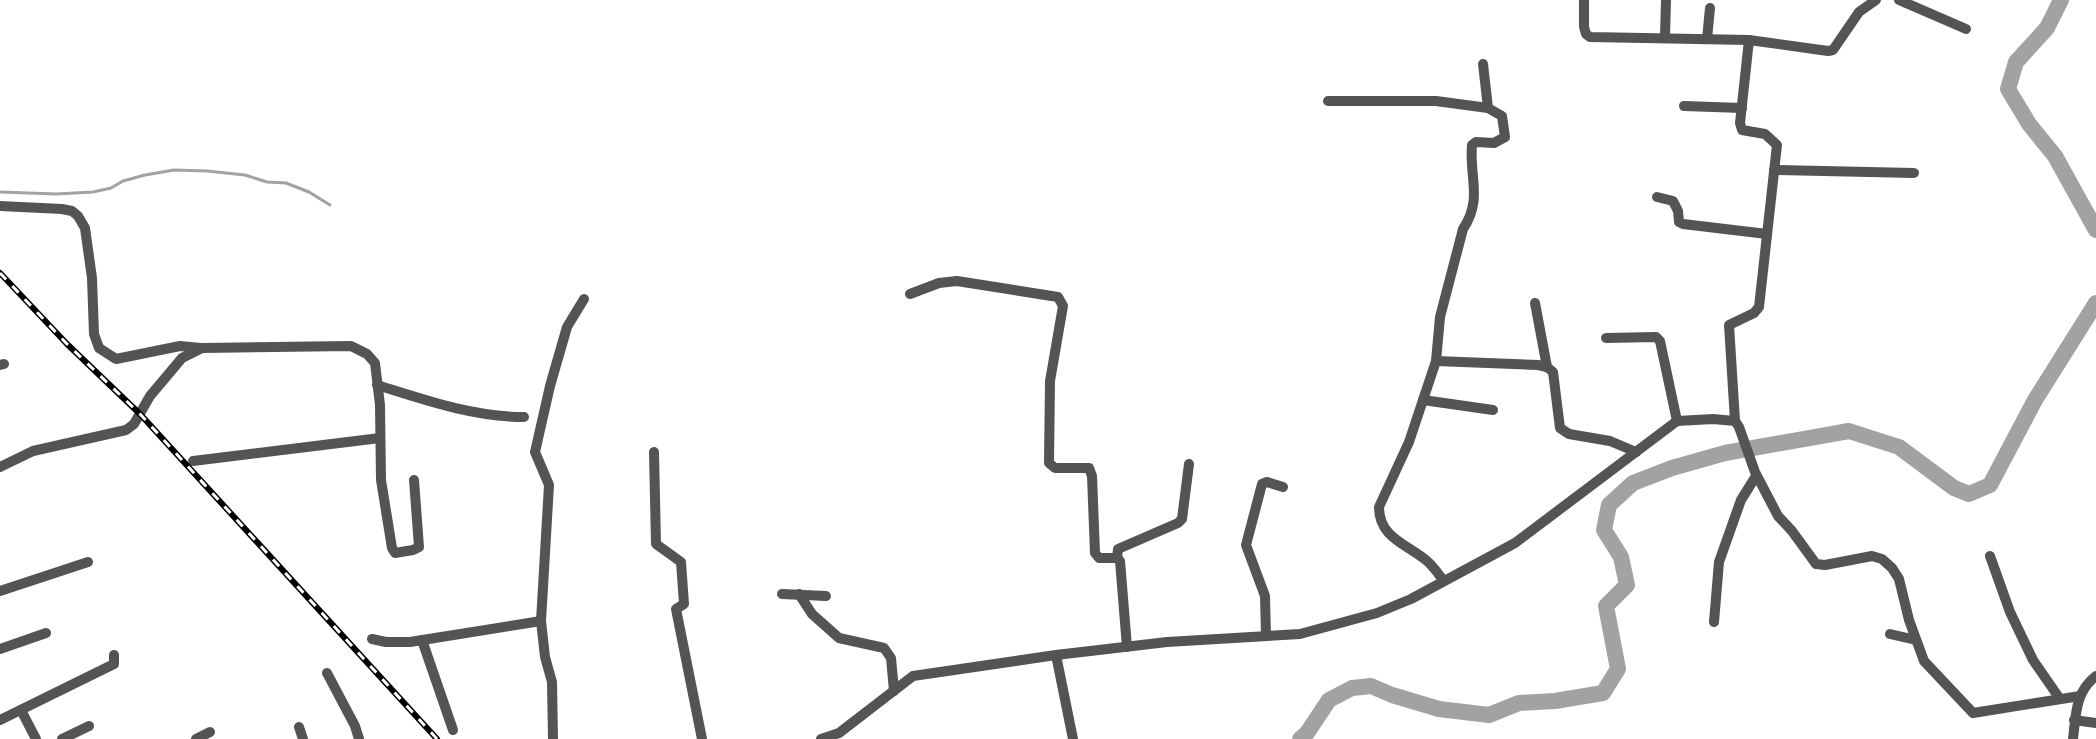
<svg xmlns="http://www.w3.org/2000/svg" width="2096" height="739" font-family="Commissioner,sans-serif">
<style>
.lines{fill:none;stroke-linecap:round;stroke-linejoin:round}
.stream{stroke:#a2a2a2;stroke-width:3}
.river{stroke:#a2a2a2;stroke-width:16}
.minor{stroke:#545454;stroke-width:10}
.rail-casing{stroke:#000;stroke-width:6}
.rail{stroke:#fff;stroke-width:3;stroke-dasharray:9;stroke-linecap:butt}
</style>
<rect width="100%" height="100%" fill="#fff"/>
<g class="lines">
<polyline class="stream" points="0,192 56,194 93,192 111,188 123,181 145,175 174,170 207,171 245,175 267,182 286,183 309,192 330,205"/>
<g class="river">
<polyline points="2061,0 2047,28 2016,62 2008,89 2029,124 2055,156 2096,230"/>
<polyline points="1300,739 1307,733 1329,700 1352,688 1371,686 1392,695 1439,709 1489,715 1519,703 1555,701 1603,693 1618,669 1606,606 1627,585 1621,557 1604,530 1609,505 1633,483 1672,468 1725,453 1849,431 1899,447 1954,488 1969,494 1990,485 2035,400 2096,303"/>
</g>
<g class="minor">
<polyline points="1584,0 1584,27 1586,34 1590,37 1749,40 1828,51 1833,50 1859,12 1876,0"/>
<polyline points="1899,0 1966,29"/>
<polyline points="1665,37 1666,0"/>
<polyline points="1707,39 1710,8"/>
<path d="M 1483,64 L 1488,108 L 1502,116 L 1505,137 L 1494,143 L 1476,142 L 1472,145 C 1469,177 1483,199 1463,229 L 1440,317 L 1436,361 L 1538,365 L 1547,367 L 1553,372 L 1560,428 L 1569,434 L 1610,441 L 1636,452"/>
<polyline points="1328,101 1436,101 1488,108"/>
<polyline points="1684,106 1742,108"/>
<polyline points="1774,170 1914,173"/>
<polyline points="1657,197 1673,201 1678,211 1679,222 1683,224 1767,234"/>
<polyline points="0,206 62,209 72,211 78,216 85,228 92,278 94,334 99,348 116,359 180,346 201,348"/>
<polyline points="910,294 939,283 957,281 1058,297 1063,306 1050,381 1049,463 1055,468 1089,468 1092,476 1095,553 1099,558 1117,558 1120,561 1127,647"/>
<polyline points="1535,303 1547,367"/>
<polyline points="1606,338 1656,337 1660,341 1677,421"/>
<path d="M 1436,361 L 1409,442 L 1379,507 C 1379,538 1407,544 1427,561 C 1434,567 1439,575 1444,581"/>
<polyline points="0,365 4,364"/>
<path d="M 377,385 C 425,400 473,417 524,417"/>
<polyline points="1423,400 1493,410"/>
<polyline points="1735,421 1729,325 1754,313 1759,307 1777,145 1765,134 1742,130 1740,123 1749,40"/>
<polyline points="654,452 656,544 681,562 684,604 676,609 702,739"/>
<polyline points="193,461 380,438"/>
<polyline points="0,467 33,451 126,430 134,424 150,396 182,358 202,348 351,346 367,354 375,363 380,405 381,480 392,548 395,553 413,550 419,547 414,480"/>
<polyline points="1990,556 2010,612 2033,660 2060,699"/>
<polyline points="1117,558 1118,549 1178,523 1182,519 1189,464"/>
<polyline points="0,591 88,562"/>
<polyline points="782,594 826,596"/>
<polyline points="799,594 812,614 839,638 884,648 891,658 894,691"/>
<polyline points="1714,622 1719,562 1741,500 1756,476"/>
<polyline points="1890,634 1916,640"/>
<polyline points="1266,636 1265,596 1246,545 1262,484 1267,482 1283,487"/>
<polyline points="372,639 386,642 410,642 541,621"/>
<polyline points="422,640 453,730"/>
<polyline points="0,649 46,633"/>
<polyline points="1056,655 1073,739"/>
<polyline points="327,673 355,726 359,739"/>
<polyline points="21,710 36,739"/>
<polyline points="0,720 114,664 114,655"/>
<polyline points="2074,720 2096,723"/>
<polyline points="299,727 303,739"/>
<polyline points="62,739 89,726"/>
<polyline points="196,739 210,732"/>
<polyline points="553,739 552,682 545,657 541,621 549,485 535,452 550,386 567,327 584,299"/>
<polyline points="821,739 839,733 913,676 1056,655 1167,642 1300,634 1377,613 1411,599 1515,543 1677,421 1713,419 1735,421 1739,427 1755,472 1778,516 1792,531 1816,564 1825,565 1872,556 1882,559 1892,568 1899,579 1909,620 1924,661 1973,713 2080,696"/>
<path d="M 2073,739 C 2076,715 2075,692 2096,676"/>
</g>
<defs>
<polyline id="rail" points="0,273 67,344 140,414 437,739"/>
</defs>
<use href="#rail" class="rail-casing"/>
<use href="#rail" class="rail"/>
</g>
</svg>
